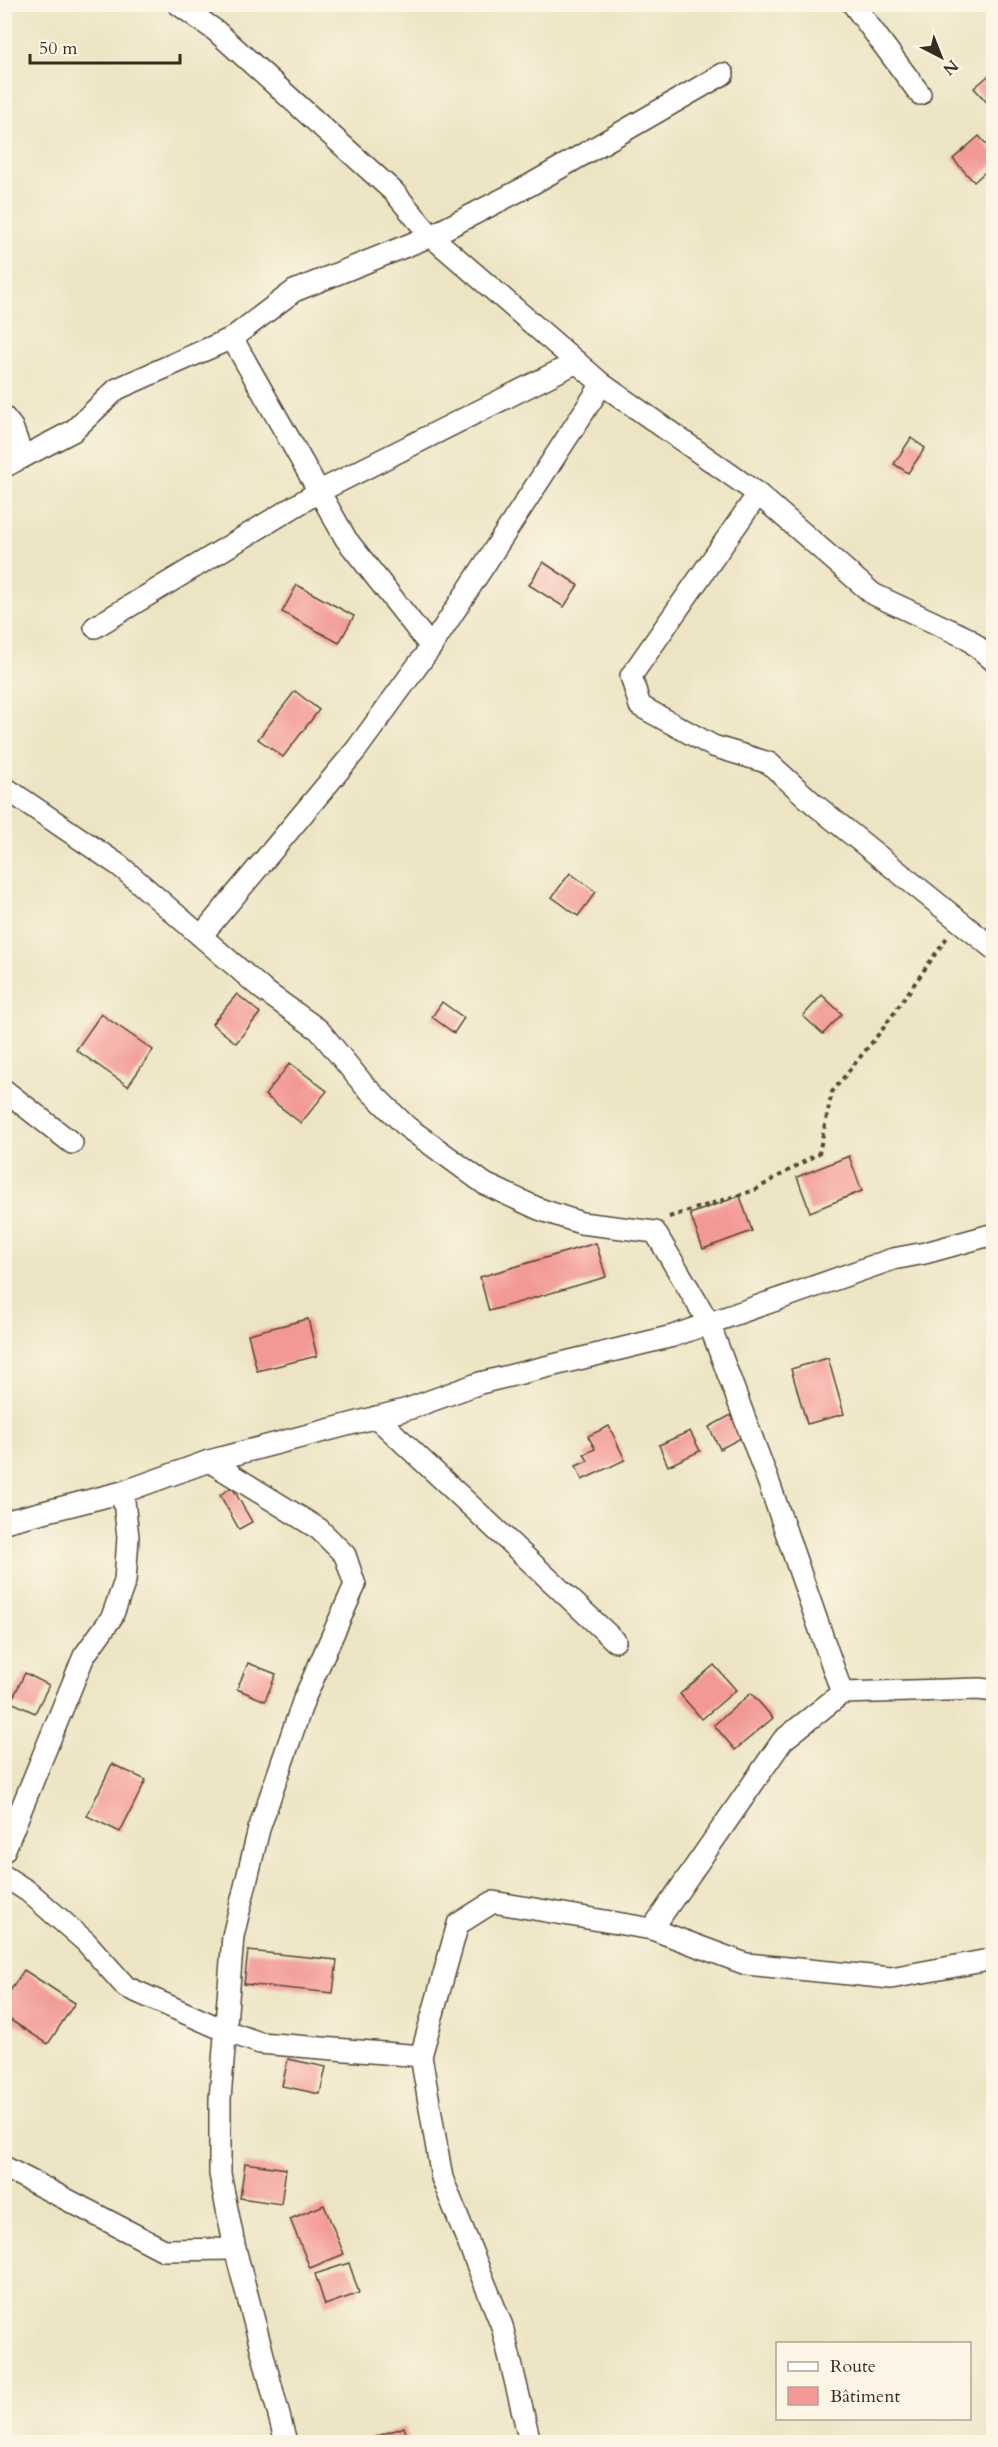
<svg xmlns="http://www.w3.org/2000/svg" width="998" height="2447" font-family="Cardo,serif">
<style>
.building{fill:#f29995}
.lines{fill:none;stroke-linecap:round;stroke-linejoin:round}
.minor-casing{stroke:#564637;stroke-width:24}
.path{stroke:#564637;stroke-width:4;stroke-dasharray:4.5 4.5;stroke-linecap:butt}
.minor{stroke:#fff;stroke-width:21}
</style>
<rect width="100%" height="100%" fill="#fcf5e5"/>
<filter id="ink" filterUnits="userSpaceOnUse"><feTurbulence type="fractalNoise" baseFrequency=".0167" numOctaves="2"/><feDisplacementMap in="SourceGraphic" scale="12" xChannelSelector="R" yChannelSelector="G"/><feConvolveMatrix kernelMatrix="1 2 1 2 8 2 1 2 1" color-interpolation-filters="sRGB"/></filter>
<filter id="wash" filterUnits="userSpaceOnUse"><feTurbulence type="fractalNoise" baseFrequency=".008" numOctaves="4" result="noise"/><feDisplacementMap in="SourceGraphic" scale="24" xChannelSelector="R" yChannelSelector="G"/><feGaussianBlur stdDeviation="1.35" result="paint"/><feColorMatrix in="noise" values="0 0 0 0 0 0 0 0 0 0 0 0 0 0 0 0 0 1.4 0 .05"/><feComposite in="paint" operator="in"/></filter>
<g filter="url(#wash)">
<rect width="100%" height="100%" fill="#ece4c2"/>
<g id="blocks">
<g class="building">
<polygon points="994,71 994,110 974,88"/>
<polygon points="979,136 994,153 994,164 974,182 953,159"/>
<polygon points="911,438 925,448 908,473 894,464"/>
<polygon points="543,562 578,585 564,607 529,585"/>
<polygon points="297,585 354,616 339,643 282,612"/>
<polygon points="295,691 319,710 283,757 258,739"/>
<polygon points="570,873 596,892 578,916 552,897"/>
<polygon points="237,994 260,1013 236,1043 212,1024"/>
<polygon points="822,995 842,1014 823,1034 803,1016"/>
<polygon points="442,1002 464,1018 454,1033 432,1017"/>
<polygon points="101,1014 153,1050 128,1086 76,1050"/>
<polygon points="290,1063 327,1091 301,1123 265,1095"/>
<polygon points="849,1156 862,1191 810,1212 797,1177"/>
<polygon points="740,1196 752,1231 703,1249 690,1214"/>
<polygon points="596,1243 606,1277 489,1311 480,1277"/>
<polygon points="308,1319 317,1356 257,1371 248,1334"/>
<polygon points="828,1358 844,1414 807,1424 791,1369"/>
<polygon points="731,1415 743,1437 720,1449 709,1427"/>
<polygon points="609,1426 625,1460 582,1480 576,1466 588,1461 584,1454 595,1449 588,1436"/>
<polygon points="690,1431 700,1451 668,1466 659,1445"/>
<polygon points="232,1487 252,1522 239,1529 220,1495"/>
<polygon points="248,1663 276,1674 265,1701 237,1689"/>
<polygon points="714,1665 736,1690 702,1719 680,1694"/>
<polygon points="25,1673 49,1685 35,1713 11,1702"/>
<polygon points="751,1693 773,1718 735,1750 714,1725"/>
<polygon points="112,1764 146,1780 120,1832 87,1816"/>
<polygon points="248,1951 337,1960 333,1993 244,1984"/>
<polygon points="24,1970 75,2003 48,2044 4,2016 4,2000"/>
<polygon points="288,2059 326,2067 320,2094 282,2086"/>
<polygon points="245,2163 286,2169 281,2204 240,2198"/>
<polygon points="324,2205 344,2254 310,2268 290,2219"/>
<polygon points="349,2263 359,2293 325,2305 315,2274"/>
<polygon points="404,2427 409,2442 360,2442"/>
</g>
</g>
</g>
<g filter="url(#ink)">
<use href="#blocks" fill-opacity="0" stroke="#564637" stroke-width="1.5"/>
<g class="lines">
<defs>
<g id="minor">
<polyline points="178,4 216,31 394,192 431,236 602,384 758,494 873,594 967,638 994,661"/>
<polyline points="853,4 920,94"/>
<polyline points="232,338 346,539 431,647"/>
<polyline points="4,417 12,427 23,457 4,467"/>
<polyline points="23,457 73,431 117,389 232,338 294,291 431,236 530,185 723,74"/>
<polyline points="758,494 631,676 640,706 713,746 769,763 814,804 994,949"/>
<polyline points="95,627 320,491 577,362"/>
<polyline points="4,787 120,866 262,989 319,1030 364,1085 407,1127 485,1184 539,1209 581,1223 655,1232 709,1323 770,1486 842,1693"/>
<polyline points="201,936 356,750 431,647 602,384"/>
<polyline points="4,1090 72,1143"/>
<polyline points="376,1417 615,1641"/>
<polyline points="209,1461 319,1529 345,1555 355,1585 304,1699 259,1829 233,1936 220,2099 220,2174 235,2249 286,2442"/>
<polyline points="4,1522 123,1492 209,1461 408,1409 480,1383 673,1336 893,1259 925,1253 994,1234"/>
<polyline points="4,1851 84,1656 112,1617 125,1581 128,1537 123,1492"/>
<polyline points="4,1876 29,1892 86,1942 126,1987 226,2031 260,2043 421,2056 458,1924 493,1902 652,1929 746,1964 891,1978 994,1959"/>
<polyline points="652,1929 783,1740 842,1693 979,1689 994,1691"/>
<polyline points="421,2056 442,2178 502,2326 530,2442"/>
<polyline points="4,2167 164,2250 235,2249"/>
</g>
</defs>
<use href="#minor" class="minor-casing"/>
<polyline class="path" points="669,1217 755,1190 819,1153 832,1092 882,1030 948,936"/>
<use href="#minor" class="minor"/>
</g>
</g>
<rect width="998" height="2447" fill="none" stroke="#fcf5e5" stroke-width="24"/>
<rect x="776" y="2342" width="195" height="78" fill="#fcf5e5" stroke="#afa495" stroke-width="1.5"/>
<rect x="788" y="2362" width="30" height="9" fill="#ffffff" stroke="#afa495" stroke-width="1.5"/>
<text x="830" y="2372" font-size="18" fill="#3b2a1e">Route</text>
<rect x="788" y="2387" width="30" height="18" fill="#f29995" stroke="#afa495" stroke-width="1.5"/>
<text x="830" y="2402" font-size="18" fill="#3b2a1e">Bâtiment</text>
<g transform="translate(941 57) rotate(138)" stroke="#fcf5e5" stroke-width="4.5" paint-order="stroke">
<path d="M0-4.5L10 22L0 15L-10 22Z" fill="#3b2a1e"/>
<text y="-9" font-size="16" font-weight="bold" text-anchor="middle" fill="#3b2a1e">N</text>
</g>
<path d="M30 54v9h150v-9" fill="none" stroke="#3b2a1e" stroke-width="3"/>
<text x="39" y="54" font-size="18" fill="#3b2a1e" stroke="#fcf5e5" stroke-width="4.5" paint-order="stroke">50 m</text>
</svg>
